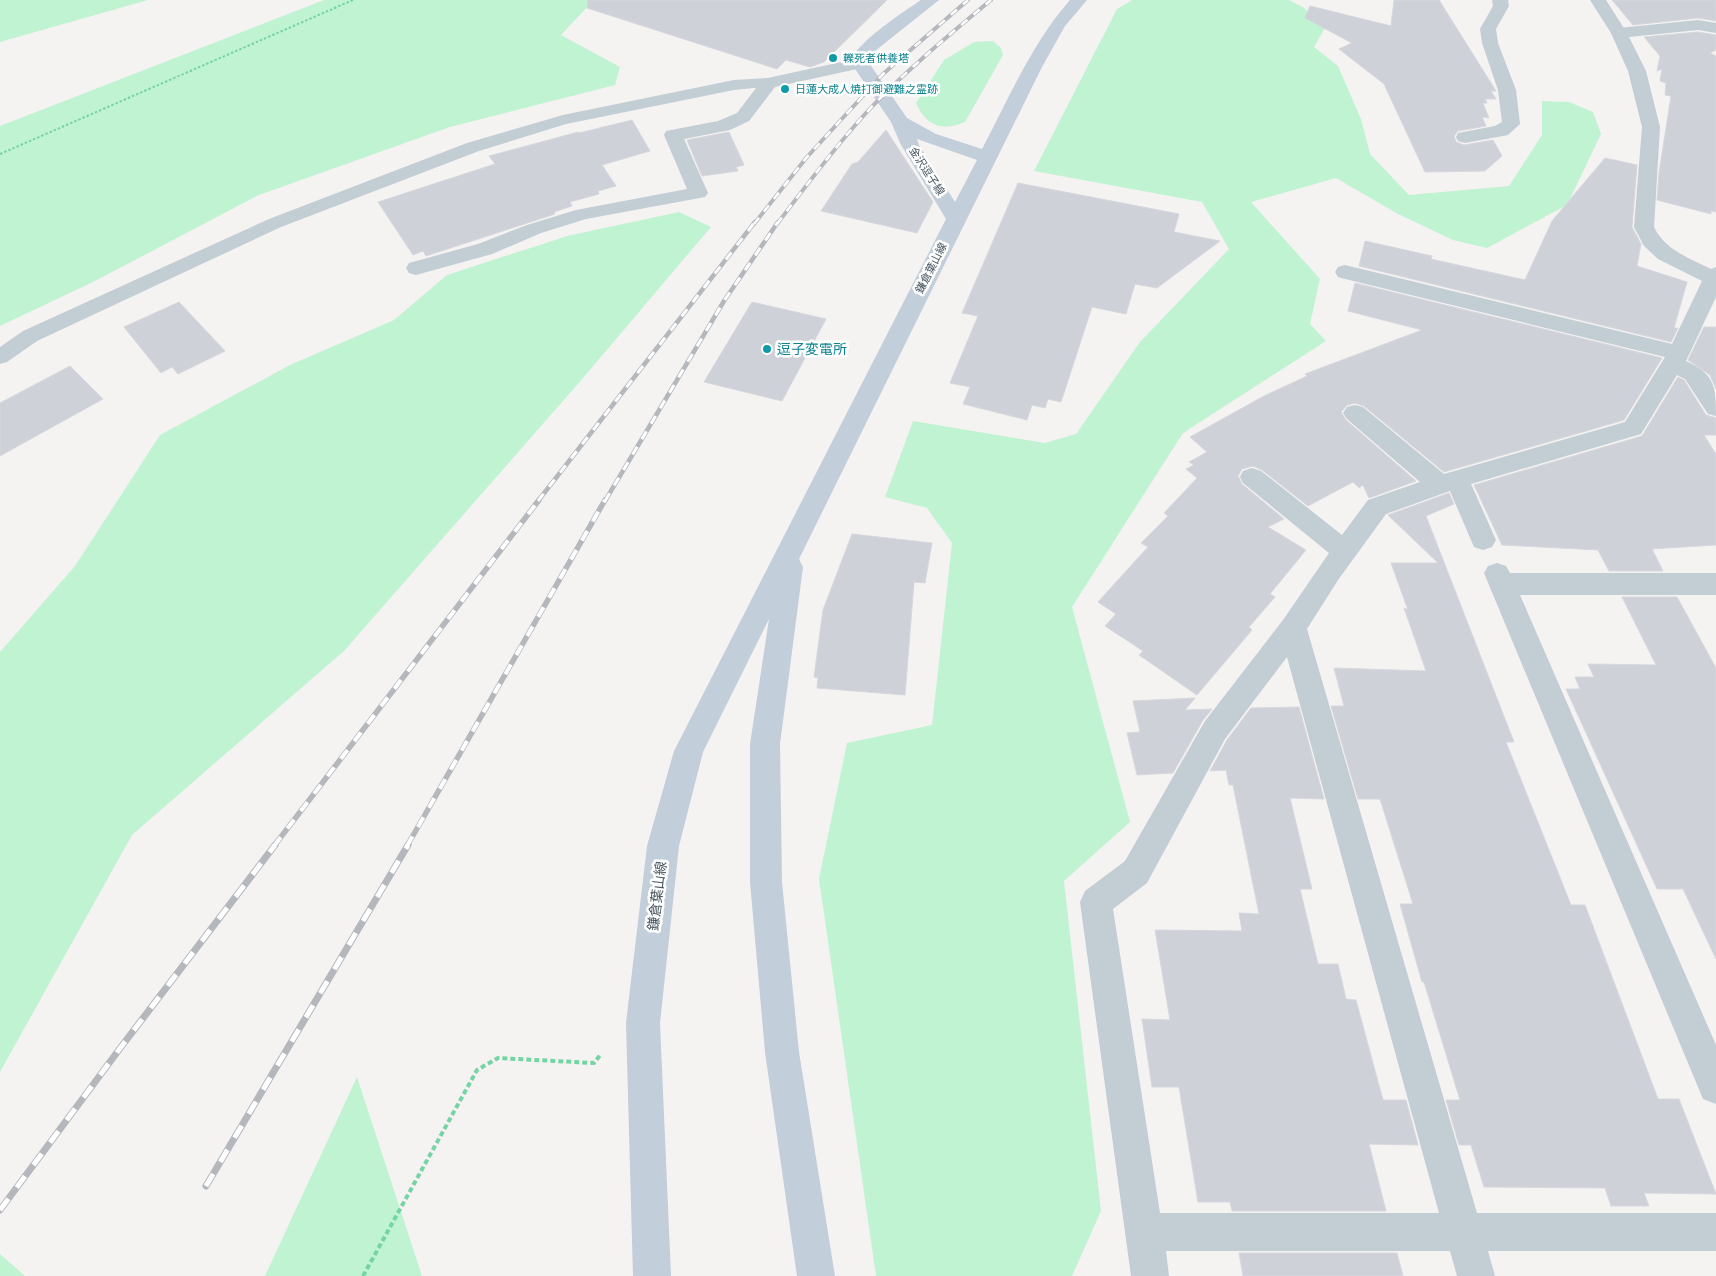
<svg xmlns="http://www.w3.org/2000/svg" width="1716" height="1276" font-family="Figtree,'Noto Sans JP',sans-serif">
<style>
.green{fill:#c0f3d2}
.building{fill:#ced1d7;stroke:#d6d8de}
.lines{fill:none;stroke-linecap:round;stroke-linejoin:round}
.path-far1{stroke:#75d4a3;stroke-width:2;stroke-dasharray:2.5 2;stroke-linecap:butt}
.path{stroke:#75d4a3;stroke-width:4;stroke-dasharray:5 3;stroke-linecap:butt}
.service{fill:#c2cdd4;fill-rule:evenodd}
.minor{fill:#c2cdd4;fill-rule:evenodd}
.secondary{fill:#c2ced9;fill-rule:evenodd}
.rail-far3-casing{stroke:#b4b8bd;stroke-width:4}
.rail-far2-casing{stroke:#b4b8bd;stroke-width:4.5}
.rail-far1-casing{stroke:#b4b8bd;stroke-width:5.5}
.rail-casing{stroke:#b4b8bd;stroke-width:7}
.rail-far3{stroke:#fff;stroke-width:2.5;stroke-dasharray:8;stroke-linecap:butt}
.rail-far2{stroke:#fff;stroke-width:3;stroke-dasharray:9;stroke-linecap:butt}
.rail-far1{stroke:#fff;stroke-width:4;stroke-dasharray:11;stroke-linecap:butt}
.rail{stroke:#fff;stroke-width:5;stroke-dasharray:14;stroke-linecap:butt}
.culture-dot{fill:#0f9aa8;stroke:#fff;stroke-width:2}
.labels{text-anchor:middle;stroke-width:5;stroke-linejoin:round;paint-order:stroke}
.far-culture-label{font-size:11px;fill:#0d838f;stroke:#fff;text-anchor:start}
.far-street-label{font-size:11px;fill:#485661;stroke:#fff}
.culture-label{font-size:14px;fill:#0d838f;stroke:#fff;text-anchor:start}
.street-label{font-size:14px;fill:#485661;stroke:#fff}
</style>
<rect width="100%" height="100%" fill="#f5f2f2"/>
<g class="green">
<polygon points="0,0 148,0 0,42"/>
<polygon points="324,0 594,0 561,35 620,67 615,85 450,127 259,195 93,282 0,326 0,126"/>
<polygon points="1132,0 1289,0 1303,7 1325,28 1314,47 1338,66 1361,119 1370,154 1409,195 1509,186 1542,135 1542,101 1569,102 1593,112 1601,134 1567,205 1487,248 1453,240 1398,214 1336,178 1251,202 1320,279 1310,324 1326,341 1183,433 1072,607 1130,822 1064,881 1101,1211 1072,1276 876,1276 819,879 847,743 932,725 952,543 927,508 885,497 913,421 1045,443 1076,434 1140,342 1229,249 1202,202 1034,171 1117,9"/>
<path d="M 993,41 L 1001,48 L 1003,55 L 965,122 C 942,132 926,126 916,103 L 944,60 L 974,42 Z"/>
<polygon points="679,212 711,227 583,378 344,651 132,835 0,1072 0,652 75,566 160,435 290,365 394,320 447,275 567,236"/>
<polygon points="357,1077 422,1276 265,1276"/>
<polygon points="0,1254 25,1276 0,1276"/>
</g>
<g class="building">
<polygon points="588,0 887,0 824,62 810,67 786,60 777,69 587,8"/>
<polygon points="1394,0 1439,0 1496,91 1491,91 1496,99 1485,99 1487,103 1483,103 1489,118 1482,117 1486,126 1458,131 1454,136 1456,142 1464,145 1493,140 1502,156 1485,171 1425,172 1384,84 1339,49 1352,43 1305,18 1310,6 1391,26"/>
<polygon points="1612,0 1716,0 1716,21 1698,18 1633,25"/>
<polygon points="1698,32 1716,35 1716,50 1710,53 1716,56 1716,212 1711,211 1711,214 1657,200 1659,173 1671,96 1665,95 1666,83 1660,81 1662,69 1657,71 1660,56 1644,37"/>
<polygon points="632,120 650,151 602,165 616,186 598,191 599,194 570,202 572,206 554,212 555,214 426,256 423,251 413,255 378,202 495,164 489,156 578,132 579,133"/>
<polygon points="886,130 933,202 917,233 821,211 852,164 858,162"/>
<polygon points="729,132 744,165 736,167 738,171 702,176 687,140"/>
<polygon points="1605,158 1637,165 1632,227 1641,244 1637,266 1687,282 1674,328 1678,328 1671,342 1359,266 1365,241 1432,256 1431,259 1525,280 1552,221"/>
<polygon points="1018,183 1179,214 1174,232 1220,241 1157,288 1135,284 1126,314 1092,307 1061,402 1048,399 1045,408 1032,405 1027,420 963,404 970,387 950,383 978,316 962,313"/>
<polygon points="1355,283 1662,358 1624,420 1444,472 1364,406 1355,403 1347,405 1341,412 1346,420 1416,481 1369,498 1363,485 1359,488 1353,482 1308,506 1262,470 1253,466 1242,469 1238,476 1242,484 1284,519 1268,527 1306,550 1270,594 1275,597 1249,627 1252,630 1197,695 1139,655 1143,651 1105,626 1116,614 1098,602 1148,547 1141,543 1168,516 1164,513 1197,478 1186,469 1194,465 1189,462 1207,452 1190,437 1264,396 1307,376 1305,374 1422,330 1348,311"/>
<polygon points="179,302 225,351 178,374 172,367 161,373 124,327"/>
<polygon points="752,302 826,319 782,401 704,382"/>
<polygon points="1704,327 1716,327 1716,389 1710,375 1688,360"/>
<polygon points="70,366 103,399 0,456 0,403"/>
<polygon points="1678,377 1684,380 1706,415 1716,418 1716,435 1704,435 1716,454 1716,545 1652,549 1663,571 1609,571 1598,550 1502,545 1474,485 1642,436"/>
<polygon points="1449,493 1454,504 1426,516 1514,742 1506,742 1571,905 1585,905 1658,1099 1679,1099 1716,1194 1644,1193 1649,1206 1611,1206 1605,1188 1484,1187 1471,1145 1459,1145 1446,1100 1460,1100 1424,982 1422,982 1400,904 1413,904 1380,799 1358,799 1331,706 1344,706 1334,668 1426,671 1404,608 1408,610 1391,563 1438,563 1388,515"/>
<polygon points="852,534 932,543 925,583 914,582 905,695 817,688 818,678 814,677 823,610"/>
<polygon points="1622,597 1677,597 1716,668 1716,959 1683,889 1657,889 1566,689 1580,689 1575,677 1594,677 1588,664 1656,665"/>
<polygon points="1195,698 1185,710 1212,709 1203,720 1173,773 1137,775 1127,733 1140,732 1133,701"/>
<polygon points="1299,707 1324,799 1290,798 1312,889 1300,889 1318,964 1338,964 1346,999 1356,1000 1383,1100 1406,1100 1418,1145 1369,1144 1386,1211 1232,1211 1230,1202 1198,1202 1179,1087 1152,1087 1142,1019 1170,1020 1155,930 1242,931 1239,913 1259,914 1233,785 1229,785 1226,770 1210,771 1227,740 1251,708"/>
<polygon points="1239,1253 1397,1253 1403,1276 1243,1276"/>
</g>
<g class="lines">
<polyline class="path-far1" points="0,154 353,0"/>
<polyline class="path" points="363,1276 477,1070 498,1058 594,1063 601,1054"/>
<g class="service">
<polygon points="1698,20 1716,23 1716,33 1698,30 1619,38 1614,36 1611,33 1614,30 1619,28"/>
<polygon points="769,78 775,80 777,83 775,86 734,90 566,124 479,151 281,227 37,341 7,362 0,364 0,347 23,331 269,219 467,143 563,115 734,80"/>
</g>
<g class="minor">
<polygon points="1492,0 1508,0 1509,6 1496,29 1498,43 1516,90 1520,124 1508,135 1465,143 1458,141 1456,137 1458,133 1495,126 1502,122 1498,90 1482,43 1480,29 1493,6"/>
<path d="M 1590,0 L 1606,0 L 1627,33 L 1646,71 L 1660,127 L 1654,227 C 1665,250 1689,258 1711,269 L 1716,267 L 1716,297 L 1686,361 C 1715,374 1716,387 1716,416 L 1708,414 L 1685,379 L 1677,375 L 1641,434 L 1471,484 L 1496,540 L 1492,547 L 1483,550 L 1474,547 L 1450,491 L 1386,514 L 1338,580 L 1307,629 L 1477,1213 L 1716,1213 L 1716,1251 L 1488,1251 L 1495,1276 L 1457,1276 L 1450,1251 L 1166,1251 L 1169,1276 L 1131,1276 L 1080,902 L 1085,891 L 1125,861 L 1205,721 L 1283,620 L 1329,553 L 1243,483 L 1240,477 L 1243,471 L 1252,468 L 1261,471 L 1342,535 L 1368,500 L 1420,482 L 1347,419 L 1343,413 L 1347,407 L 1355,405 L 1363,407 L 1444,474 L 1625,422 L 1665,357 L 1345,279 L 1338,277 L 1335,272 L 1338,267 L 1345,265 L 1672,344 L 1702,281 L 1658,259 L 1644,246 L 1634,227 L 1642,127 L 1628,71 L 1611,33 ZM 1287,657 L 1439,1213 L 1160,1213 L 1113,909 L 1147,883 L 1225,739 Z"/>
<polygon points="860,58 866,59 869,63 866,67 775,87 749,121 730,130 684,139 708,193 705,197 586,219 541,233 492,254 416,275 409,273 406,268 409,263 478,244 527,225 576,210 687,189 664,135 666,131 718,121 737,113 763,79"/>
<polygon points="1497,563 1506,566 1510,573 1716,573 1716,595 1520,595 1716,1045 1716,1104 1703,1099 1484,573 1488,566"/>
</g>
<path class="secondary" d="M 921,0 L 939,0 L 875,51 L 869,59 L 869,63 L 907,118 L 936,134 L 982,149 C 1009,98 1032,43 1070,0 L 1087,0 L 1065,26 L 1042,67 L 799,559 L 803,567 L 780,744 L 782,882 L 799,1052 L 835,1276 L 797,1276 L 765,1052 L 750,882 L 750,744 L 769,619 L 703,752 L 679,846 L 660,1023 L 671,1276 L 633,1276 L 626,1023 L 647,846 L 674,751 L 946,219 L 901,145 L 891,122 L 851,63 C 852,45 905,11 921,0 ZM 917,139 L 977,160 L 955,202 L 919,145 Z"/>
<defs>
<g id="rail-far3">
<polyline points="754,224 807,157 883,74 968,0"/>
<path d="M 777,224 C 806,186 834,148 866,113 C 904,72 948,36 991,0"/>
</g>
<g id="rail-far2">
<polyline points="538,501 755,222"/>
<polyline points="605,501 724,301 778,222"/>
</g>
<g id="rail-far1">
<polyline points="274,846 539,500"/>
<polyline points="407,846 605,500"/>
</g>
<g id="rail">
<polyline points="206,1186 408,845"/>
<polyline points="0,1210 121,1047 275,845"/>
</g>
</defs>
<use href="#rail-far3" class="rail-far3-casing"/>
<use href="#rail-far2" class="rail-far2-casing"/>
<use href="#rail-far1" class="rail-far1-casing"/>
<use href="#rail" class="rail-casing"/>
<use href="#rail-far3" class="rail-far3"/>
<use href="#rail-far2" class="rail-far2"/>
<use href="#rail-far1" class="rail-far1"/>
<use href="#rail" class="rail"/>
</g>
<g class="culture-dot">
<circle cx="833" cy="58" r="5"/>
<circle cx="785" cy="89" r="5"/>
<circle cx="767" cy="349" r="5"/>
</g>
<g class="labels">
<g class="far-culture-label">
<text x="843" y="62">轢死者供養塔</text>
<text x="795" y="93">日蓮大成人焼打御避難之霊跡</text>
</g>
<g class="far-street-label">
<text transform="translate(927 171) rotate(57)" y="4">金沢逗子線</text>
<text transform="translate(931 268) rotate(-63)" y="4">鎌倉葉山線</text>
</g>
<g class="culture-label">
<text x="777" y="354">逗子変電所</text>
</g>
<g class="street-label">
<text transform="translate(657 896) rotate(-83)" y="5">鎌倉葉山線</text>
</g>
</g>
</svg>
